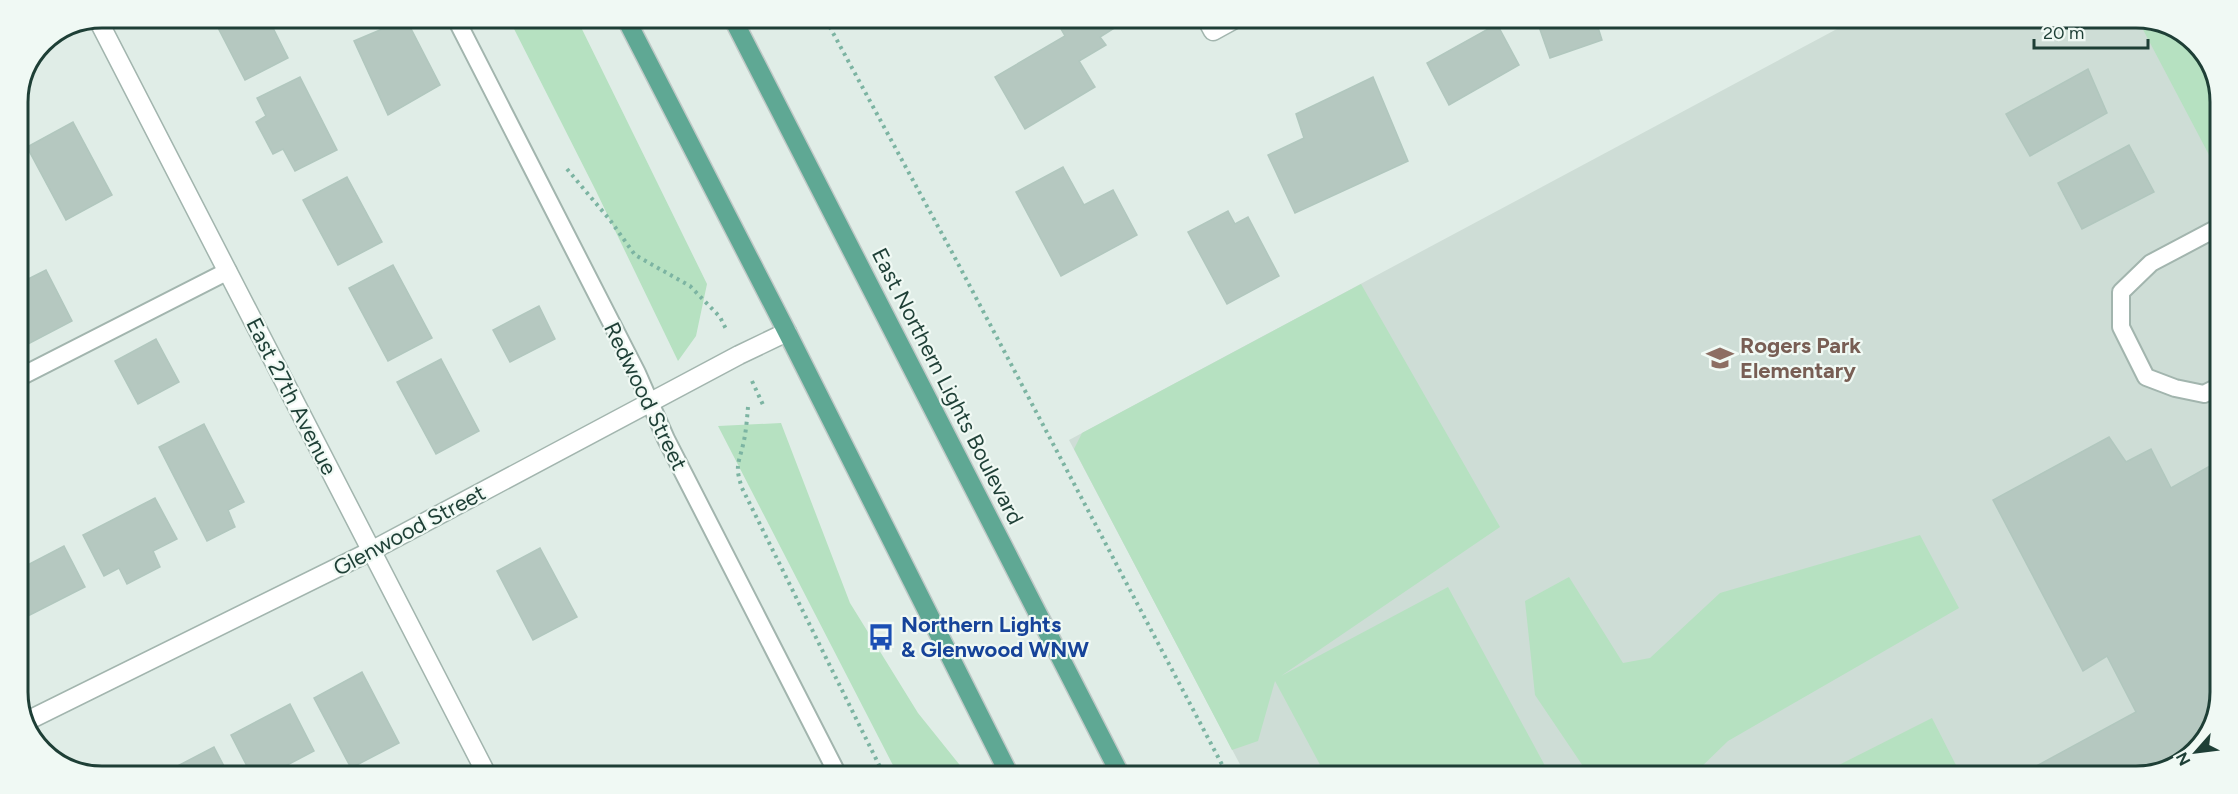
<svg xmlns="http://www.w3.org/2000/svg" width="2238" height="794" font-family="Figtree,sans-serif">
<style>
.built{fill:#ceddd6}
.green{fill:#b6e1c1}
.building{fill:#b5c8c0;stroke:#b1c7be;stroke-width:1.5}
.lines{fill:none;stroke-linecap:round;stroke-linejoin:round}
.service-casing{stroke:#a2b5ae;stroke-width:20}
.minor-casing{stroke:#a2b5ae;stroke-width:21}
.primary-casing{stroke:#c0c9c7;stroke-width:21}
.path{stroke:#7cb4a2;stroke-width:4;stroke-dasharray:3 4.5;stroke-linecap:butt}
.service{stroke:#fff;stroke-width:16}
.minor{stroke:#fff;stroke-width:18}
.primary{stroke:#5fa894;stroke-width:18}
.labels{text-anchor:middle;stroke-width:4.5;stroke-linejoin:round;paint-order:stroke}
.education-label{font-size:22px;font-weight:bold;fill:#785e54;stroke:#f0f9f4;text-anchor:start}
.street-label{font-size:22px;fill:#1e3f36;stroke:#f0f9f4}
.transit-label{font-size:22px;font-weight:bold;fill:#164399;stroke:#f0f9f4;text-anchor:start}
.rim{fill:none;stroke:#1e3f36;stroke-width:3}
</style>
<rect width="100%" height="100%" fill="#e0ede7"/>
<polygon class="built" points="1850,22 2163,22 2202,51 2220,96 2217,462 2171,488 2151,449 2126,462 2083,671 2107,656 2136,712 2018,776 1245,774 1069,440"/>
<g class="green">
<polygon points="509,19 577,19 707,284 696,336 678,361 596,191"/>
<polygon points="2139,22 2163,22 2202,51 2220,96 2219,168 2217,170"/>
<polygon points="1361,284 1500,527 1281,676 1448,587 1550,775 1325,774 1275,681 1258,741 1232,750 1074,449 1082,433"/>
<polygon points="781,423 850,603 918,713 967,774 897,773 718,426"/>
<polygon points="1920,535 1959,608 1728,741 1693,775 1589,775 1535,695 1525,601 1569,577 1623,663 1650,658 1720,593"/>
<polygon points="1932,718 1960,773 1956,776 1832,775 1829,770"/>
</g>
<g class="building">
<polygon points="213,18 268,18 288,58 245,80"/>
<polygon points="406,19 440,85 388,115 354,41"/>
<polygon points="1056,20 1112,20 1116,27 1100,37 1106,45 1079,61 1095,87 1025,129 995,77 1065,36"/>
<polygon points="1537,21 1596,21 1602,40 1550,58"/>
<polygon points="1497,24 1519,65 1449,105 1427,63"/>
<polygon points="2088,69 2107,113 2030,156 2006,114"/>
<polygon points="300,77 337,150 295,171 283,149 273,154 256,122 266,116 257,98"/>
<polygon points="1373,77 1408,161 1295,213 1268,155 1304,138 1296,114"/>
<polygon points="73,122 112,195 66,220 27,147"/>
<polygon points="2129,145 2154,192 2082,229 2058,183"/>
<polygon points="1063,167 1084,205 1113,190 1137,235 1061,276 1016,192"/>
<polygon points="347,177 382,242 338,265 303,200"/>
<polygon points="1228,211 1235,224 1248,217 1279,276 1227,304 1188,232"/>
<polygon points="393,265 432,338 388,361 349,288"/>
<polygon points="46,270 72,321 28,344 18,324 18,284"/>
<polygon points="539,306 555,339 510,362 493,330"/>
<polygon points="156,339 179,382 138,404 115,361"/>
<polygon points="441,359 479,431 436,454 397,382"/>
<polygon points="204,424 244,502 228,510 235,527 207,541 159,447"/>
<polygon points="2109,437 2126,462 2151,449 2171,488 2217,462 2216,719 2187,759 2136,776 2018,776 2136,712 2107,656 2083,671 1993,500"/>
<polygon points="155,498 177,539 153,551 160,567 127,584 119,568 104,576 83,535"/>
<polygon points="64,546 85,587 18,621 18,570"/>
<polygon points="540,548 577,617 533,640 497,571"/>
<polygon points="362,672 399,743 351,768 314,698"/>
<polygon points="290,704 314,751 274,772 250,772 231,735"/>
<polygon points="214,747 227,772 166,772"/>
</g>
<g class="lines">
<defs>
<g id="service">
<polyline points="456,19 637,373 666,439 837,773"/>
<polyline points="18,378 228,271"/>
<polyline points="2218,387 2204,394 2175,388 2146,377 2121,327 2121,292 2151,263 2219,227"/>
</g>
<g id="minor">
<polyline points="98,20 486,773"/>
<polyline points="1207,20 1213,31 1233,20"/>
<polyline points="27,721 371,551 739,355 787,332"/>
</g>
<g id="primary">
<polyline points="626,19 787,332 1009,774"/>
<polyline points="733,19 1120,774"/>
</g>
</defs>
<use href="#service" class="service-casing"/>
<use href="#minor" class="minor-casing"/>
<use href="#primary" class="primary-casing"/>
<g class="path">
<polyline points="826,20 954,256 1227,774"/>
<polyline points="567,169 610,220 635,255 690,286 720,317 726,329"/>
<polyline points="752,381 764,407"/>
<path d="M 748,407 C 747,419 746,433 743,445 C 738,465 735,467 742,488 L 883,773"/>
</g>
<use href="#service" class="service"/>
<use href="#minor" class="minor"/>
<use href="#primary" class="primary"/>
</g>
<defs>
<symbol id="school-bare" viewBox="-9 -9 18 18"><path d="M0-5L7-2L0 1L-7-2ZM-4 1L0 2.5L4 1V4Q0 6-4 4Z" fill="#8d6e63" stroke="#f0f9f4" stroke-width="2.5" paint-order="stroke"/></symbol>
<symbol id="bus-bare" viewBox="-9 -9 18 18"><path d="M-5-6H5V4H4V6H2V4H-2V6H-4V4H-5ZM-3.5-4V0h7V-4ZM-3.5 1.2v1.5H-2V1.2ZM2 1.2v1.5H3.5V1.2Z" fill="#1a4fb4" stroke="#f0f9f4" stroke-width="2.5" paint-order="stroke"/></symbol>
</defs>
<g fill-rule="evenodd">
<use href="#school-bare" x="1701" y="339" width="38" height="38"/>
<use href="#bus-bare" x="862" y="618" width="38" height="38"/>
</g>
<g class="labels">
<g class="education-label">
<text x="1740" y="353">Rogers Park<tspan x="1740" dy="25">Elementary</tspan></text>
</g>
<g class="street-label">
<text transform="translate(948 386) rotate(63)" y="8">East Northern Lights Boulevard</text>
<text transform="translate(292 396) rotate(63)" y="8">East 27th Avenue</text>
<text transform="translate(646 396) rotate(64)" y="8">Redwood Street</text>
<text transform="translate(409 530) rotate(-28)" y="8">Glenwood Street</text>
</g>
<g class="transit-label">
<text x="901" y="632">Northern Lights<tspan x="901" dy="25">&amp; Glenwood WNW</tspan></text>
</g>
</g>
<path d="M0 0H2238V794H0ZM102 28H2136A74 74 0 0 1 2210 102V692A74 74 0 0 1 2136 766H102A74 74 0 0 1 28 692V102A74 74 0 0 1 102 28Z" fill="#f0f9f4" fill-rule="evenodd"/>
<path class="rim" d="M102 28H2136A74 74 0 0 1 2210 102V692A74 74 0 0 1 2136 766H102A74 74 0 0 1 28 692V102A74 74 0 0 1 102 28Z"/>
<g transform="translate(2196 752) rotate(242)" stroke="#f0f9f4" stroke-width="4.5" paint-order="stroke">
<path d="M0-4.5L10 22L0 15L-10 22Z" fill="#1e3f36"/>
<text y="-9" font-size="16" font-weight="bold" text-anchor="middle" fill="#1e3f36">N</text>
</g>
<path d="M2034 39v9h114v-9" fill="none" stroke="#1e3f36" stroke-width="3"/>
<text x="2043" y="39" font-size="18" fill="#1e3f36" stroke="#f0f9f4" stroke-width="4.5" paint-order="stroke">20 m</text>
</svg>
